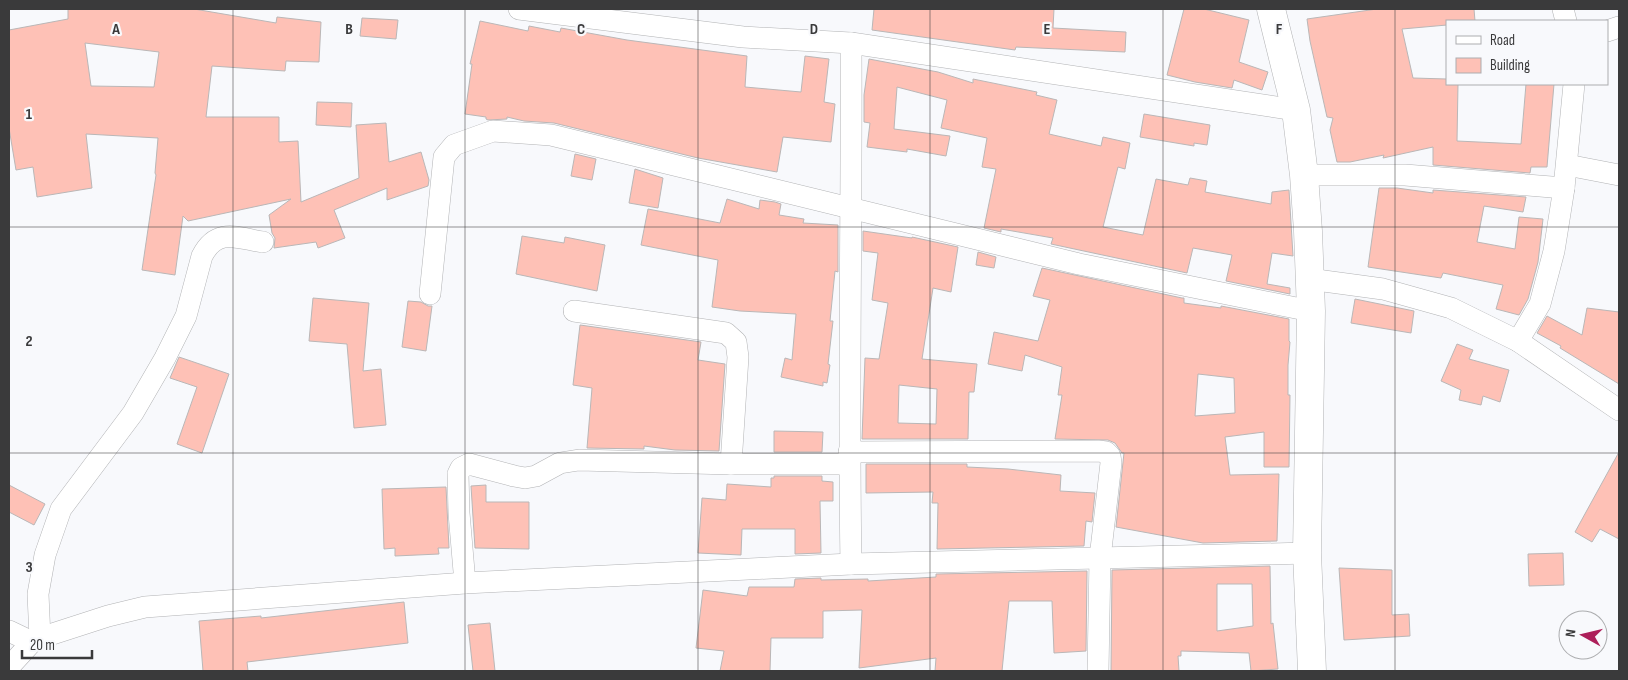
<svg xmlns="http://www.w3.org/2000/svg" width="1628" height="680" font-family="'Sofia Sans Condensed',sans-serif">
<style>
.building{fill:#fec1b6;stroke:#bab7b7;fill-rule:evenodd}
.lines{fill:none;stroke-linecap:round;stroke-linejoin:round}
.street-casing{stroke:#b2b3b5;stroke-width:22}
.secondary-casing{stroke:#b2b3b5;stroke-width:29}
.street{stroke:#fff;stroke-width:21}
.secondary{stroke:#fff;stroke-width:28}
.grid{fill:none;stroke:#3a3a3b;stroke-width:1;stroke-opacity:0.55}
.grid-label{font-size:16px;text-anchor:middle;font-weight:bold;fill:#3a3a3b;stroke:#f8f9fc;stroke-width:4.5;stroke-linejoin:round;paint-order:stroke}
</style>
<rect width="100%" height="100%" fill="#f8f9fc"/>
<g class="building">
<path d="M 68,9 L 194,9 L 276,23 L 277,17 L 321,22 L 319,62 L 286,61 L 285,71 L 212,66 L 206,117 L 279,117 L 279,142 L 298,141 L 301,202 L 359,178 L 356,125 L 386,123 L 389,162 L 421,152 L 429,180 L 428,186 L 387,200 L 387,188 L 334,210 L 345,238 L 318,248 L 316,242 L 274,248 L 275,238 L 272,233 L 269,215 L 291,199 L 188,221 L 183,216 L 175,275 L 142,270 L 156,175 L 155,173 L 158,138 L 86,134 L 92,188 L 37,197 L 33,167 L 16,170 L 9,128 L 9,30 L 68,19 ZM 85,43 L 159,52 L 154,87 L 91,86 Z"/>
<polygon points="874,9 1054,9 1053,28 1126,32 1125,52 1016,47 1015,50 872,30"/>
<polygon points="1184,9 1204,9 1249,20 1239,62 1268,72 1262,90 1234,80 1232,88 1195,82 1167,75"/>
<polygon points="1377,9 1474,9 1475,21 1447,21 1447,25 1402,29 1413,78 1447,79 1447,84 1458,84 1457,141 1521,144 1526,84 1554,84 1547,167 1531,167 1530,173 1433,165 1433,147 1383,158 1384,155 1350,162 1337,162 1330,130 1333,118 1327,117 1310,41 1307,19"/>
<polygon points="362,18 398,20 396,39 360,36"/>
<polygon points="480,21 528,31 529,26 560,32 561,28 627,40 747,56 745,87 801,92 805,56 829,59 824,102 835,104 831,142 783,137 777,172 698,158 554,123 524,121 507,117 507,119 488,120 486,119 486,117 465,114 472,64 470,64"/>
<polygon points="869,59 938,72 973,83 973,79 1037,92 1036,95 1057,100 1049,134 1101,146 1103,137 1130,143 1125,169 1118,167 1103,227 1143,235 1156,179 1188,185 1190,178 1207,181 1205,192 1271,204 1272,192 1289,190 1293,256 1272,253 1267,284 1290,288 1290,294 1226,281 1232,255 1193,248 1187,273 1051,244 1053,238 1001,229 1001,232 984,228 996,169 982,167 987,138 941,128 947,100 897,87 894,129 950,136 946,156 907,149 907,152 867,147 870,123 864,122 864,95"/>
<polygon points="317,102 352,103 351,127 316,125"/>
<polygon points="1144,114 1210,125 1207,145 1194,143 1194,146 1140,137"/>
<polygon points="575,154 596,159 592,180 571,176"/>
<polygon points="635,169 663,178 658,208 629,203"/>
<polygon points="1379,188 1397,188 1433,193 1433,190 1526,197 1523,212 1484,206 1477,242 1515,249 1519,217 1543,219 1538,262 1528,299 1519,315 1496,309 1503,285 1443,273 1441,278 1368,267"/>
<polygon points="727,199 759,209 760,200 775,202 781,204 779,215 804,219 803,223 838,225 838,272 835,271 830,321 833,321 828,364 830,365 827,383 823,382 823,386 781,377 785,358 792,360 796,314 740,311 712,307 718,260 641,245 648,209 720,223"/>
<path d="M 863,231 L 912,238 L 912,237 L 958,247 L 951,292 L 933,288 L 922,359 L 977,364 L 974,392 L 969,392 L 968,439 L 862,439 L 865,358 L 879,359 L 888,303 L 872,300 L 878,253 L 863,251 ZM 899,385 L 937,389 L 936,424 L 898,423 Z"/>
<polygon points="522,236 564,243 565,237 605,245 597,291 516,274"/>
<polygon points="978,252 996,257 994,268 976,265"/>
<path d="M 1042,268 L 1182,298 L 1184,298 L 1184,303 L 1221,308 L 1221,306 L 1289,319 L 1289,341 L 1290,342 L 1288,365 L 1288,395 L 1290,395 L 1289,467 L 1264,467 L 1264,432 L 1225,437 L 1230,475 L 1279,474 L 1277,541 L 1203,543 L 1116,527 L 1124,453 L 1122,453 L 1115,443 L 1108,440 L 1055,439 L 1062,395 L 1058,395 L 1062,367 L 1025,355 L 1022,371 L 988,364 L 994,332 L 1038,341 L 1050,300 L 1033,296 ZM 1198,374 L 1234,378 L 1235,413 L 1195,416 Z"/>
<polygon points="313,298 369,303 363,371 381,369 386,425 354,428 347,344 309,341"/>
<polygon points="1355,299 1414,311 1411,333 1351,323"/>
<polygon points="408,301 421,302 428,306 432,306 426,351 402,347"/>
<polygon points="1587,308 1619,312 1619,384 1560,348 1561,346 1537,333 1547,316 1582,335"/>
<polygon points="580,325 701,342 698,360 725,364 719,451 675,450 644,446 644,449 587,448 592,388 573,385"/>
<polygon points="1457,344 1473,350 1469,359 1509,370 1500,402 1483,396 1481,405 1459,400 1461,390 1441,381"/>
<polygon points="179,357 229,374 202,453 177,444 197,387 170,378"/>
<polygon points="774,431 823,432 822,452 774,452"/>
<polygon points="1619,452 1619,539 1600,529 1592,542 1575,532"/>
<polygon points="866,464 967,464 967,467 1008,469 1061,475 1060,491 1095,493 1092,522 1086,521 1084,546 937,549 938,503 932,503 933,492 866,493"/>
<polygon points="774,476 822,476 822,481 833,482 833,501 820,501 821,553 795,554 795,529 742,529 741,555 698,553 702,498 726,500 727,484 771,487 771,478 774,478"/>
<polygon points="9,485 45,504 34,525 9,512"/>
<polygon points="486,485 486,502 529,502 529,549 475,548 471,486"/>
<polygon points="446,487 449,548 438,548 439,554 395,556 395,548 384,549 382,489"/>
<polygon points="1563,553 1564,585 1529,586 1528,554"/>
<path d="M 1270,566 L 1271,624 L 1273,623 L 1278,669 L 1251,671 L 1249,653 L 1181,651 L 1181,656 L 1178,656 L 1179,671 L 1111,671 L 1112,570 ZM 1217,584 L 1252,584 L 1253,626 L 1217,631 Z"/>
<polygon points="1339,568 1392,570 1392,615 1409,614 1410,636 1344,640"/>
<polygon points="1087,571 1086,651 1054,653 1052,601 1009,601 1002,671 935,671 936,658 859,668 862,610 823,611 823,638 771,638 770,671 720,671 724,651 696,648 703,590 747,596 749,587 794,587 795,579 821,578 821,580 868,579 868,581 936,577 936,574"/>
<polygon points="404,602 408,643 247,662 248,671 203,671 199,621 261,616 261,618"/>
<polygon points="490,623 495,671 473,671 468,625"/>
</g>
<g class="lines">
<defs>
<g id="street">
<polyline points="519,9 743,37 851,43 1296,110"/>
<polyline points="1563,9 1566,21"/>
<polyline points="1607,31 1619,27"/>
<polyline points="1567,165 1619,175"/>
<polyline points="1304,175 1405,175 1564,188"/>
<polyline points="1309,279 1383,289 1451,308 1518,341 1619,410"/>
<polyline points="430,294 444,157 454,145 493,131 551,135 1079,264 1311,311"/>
<polyline points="574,311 726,333 736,342 738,357 731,464"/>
<polyline points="1518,341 1540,304 1554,251 1564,188 1574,84"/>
<polyline points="849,452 1098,451 1106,452 1110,456 1111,463 1100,558 1098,671"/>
<path d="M 851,564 C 848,390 852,217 851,43"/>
<polyline points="465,583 459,513 458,474 461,468 469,464 514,476 525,478 536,476 560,463 579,460 731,464 849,464"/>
<polyline points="9,631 32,642"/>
<path d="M 40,638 L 38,594 L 45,555 L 61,509 L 133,413 L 165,358 L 186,316 L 202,256 C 217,227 237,238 263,242"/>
<polyline points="9,667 32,642 40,638 108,616 145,607 465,583 851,564 1307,553"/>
</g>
<polyline id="secondary" points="1271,9 1296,110 1304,175 1308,231 1311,311 1307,553 1312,671"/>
</defs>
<use href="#street" class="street-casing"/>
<use href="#secondary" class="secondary-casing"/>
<use href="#street" class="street"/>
<use href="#secondary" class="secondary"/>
</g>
<path class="grid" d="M 233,9 L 233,671M 465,9 L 465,671M 698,9 L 698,671M 930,9 L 930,671M 1163,9 L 1163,671M 1395,9 L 1395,671M 9,227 L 1619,227M 9,453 L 1619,453"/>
<g class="grid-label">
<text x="116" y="34">A</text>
<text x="349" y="34">B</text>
<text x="581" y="34">C</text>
<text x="814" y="34">D</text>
<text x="1047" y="34">E</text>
<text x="1279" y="34">F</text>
<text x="29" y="119">1</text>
<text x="29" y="346">2</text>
<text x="29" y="572">3</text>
</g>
<rect width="1628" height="680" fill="none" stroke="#3a3a3b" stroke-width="20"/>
<rect x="1446" y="20" width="162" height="65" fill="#f8f9fc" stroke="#acadaf"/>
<rect x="1456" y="36" width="25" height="8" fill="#ffffff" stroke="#acadaf"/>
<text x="1490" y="45" font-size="15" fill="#3a3a3b">Road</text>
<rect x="1456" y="58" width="25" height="15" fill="#fec1b6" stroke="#acadaf"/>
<text x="1490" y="70" font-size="15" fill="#3a3a3b">Building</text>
<g transform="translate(1583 635) rotate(278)"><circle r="24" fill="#f8f9fc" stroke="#acadaf"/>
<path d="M0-4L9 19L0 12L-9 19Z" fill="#ad1f5a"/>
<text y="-8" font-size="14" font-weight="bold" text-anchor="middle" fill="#3a3a3b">N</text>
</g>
<path d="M22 650v8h70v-8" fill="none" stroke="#3a3a3b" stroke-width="2.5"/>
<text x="30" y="650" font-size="15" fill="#3a3a3b" stroke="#f8f9fc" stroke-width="4" paint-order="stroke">20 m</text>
</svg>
